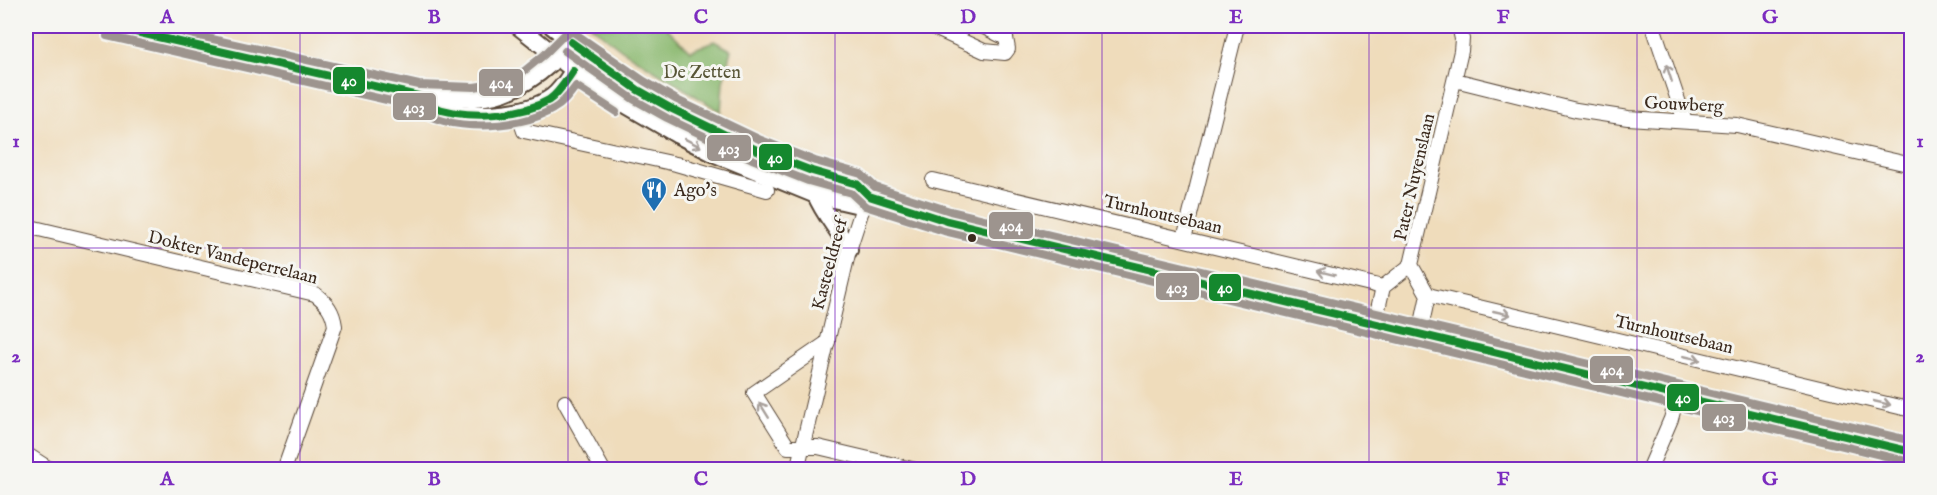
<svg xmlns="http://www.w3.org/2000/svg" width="1937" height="495" font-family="'IM FELL English',serif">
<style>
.forest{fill:#8cb971;stroke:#647248;stroke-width:1.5}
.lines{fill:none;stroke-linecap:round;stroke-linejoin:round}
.minor-casing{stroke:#564536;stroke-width:16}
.major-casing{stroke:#564536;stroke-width:20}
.minor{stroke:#fff;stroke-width:14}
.major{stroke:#fff;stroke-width:16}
.bus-1-casing{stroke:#f6f6f2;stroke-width:12}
.bus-2-casing{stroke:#f6f6f2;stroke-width:12}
.bus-3-casing{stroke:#f6f6f2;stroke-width:12}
.bus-1{stroke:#15882e;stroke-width:8}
.bus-2{stroke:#9d948e;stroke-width:8}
.bus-3{stroke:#9d948e;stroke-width:8}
.oneway{stroke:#a79f9a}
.grid{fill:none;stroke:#7b2cbf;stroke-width:1.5;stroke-opacity:0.55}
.bus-dot{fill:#3b2a1e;stroke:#f6f6f2;stroke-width:2}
.labels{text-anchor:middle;stroke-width:6;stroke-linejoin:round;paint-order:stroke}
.park-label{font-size:18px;fill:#585637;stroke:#f6f6f2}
.street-label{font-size:18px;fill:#3b2a1e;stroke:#f6f6f2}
.poi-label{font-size:18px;fill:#3b2a1e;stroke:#f6f6f2;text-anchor:start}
.line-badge{stroke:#f6f6f2;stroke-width:2}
.badge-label{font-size:16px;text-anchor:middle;font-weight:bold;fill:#fff}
.neatline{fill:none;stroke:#7b2cbf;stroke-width:2}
.grid-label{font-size:20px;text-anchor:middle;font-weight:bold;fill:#7b2cbf}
</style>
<rect width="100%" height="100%" fill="#f6f6f2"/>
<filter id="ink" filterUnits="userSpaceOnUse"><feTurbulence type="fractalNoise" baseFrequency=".0167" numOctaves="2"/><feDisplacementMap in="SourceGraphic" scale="12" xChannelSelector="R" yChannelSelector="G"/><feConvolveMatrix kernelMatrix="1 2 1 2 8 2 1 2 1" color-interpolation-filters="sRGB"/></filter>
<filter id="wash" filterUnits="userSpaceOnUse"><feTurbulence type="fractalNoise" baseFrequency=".008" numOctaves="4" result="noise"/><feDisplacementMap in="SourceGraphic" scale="24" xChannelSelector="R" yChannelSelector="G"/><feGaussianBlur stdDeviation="1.35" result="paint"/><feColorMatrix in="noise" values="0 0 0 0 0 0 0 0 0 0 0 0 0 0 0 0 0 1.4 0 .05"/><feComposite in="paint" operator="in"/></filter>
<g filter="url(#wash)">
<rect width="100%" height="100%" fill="#efdcbb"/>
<polygon class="forest" points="591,26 665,26 690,51 714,41 731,50 723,82 721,112 622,50"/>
</g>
<g filter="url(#ink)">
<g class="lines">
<defs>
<g id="minor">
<polyline points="930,26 984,51 1005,53 1008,49 1006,38 982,26"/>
<polyline points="1653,26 1685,121"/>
<polyline points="1455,80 1576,110 1628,118 1737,125 1912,165"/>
<polyline points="517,110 524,131 676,164 767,190"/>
<polyline points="933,180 1383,287"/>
<path d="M 26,226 L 315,294 C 327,303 333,311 335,326 L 284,470"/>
<polyline points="1184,239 1237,26"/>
<polyline points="1428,295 1912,410"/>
<polyline points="1375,322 1383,287 1411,265"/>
<polyline points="1420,333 1428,295 1411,265 1461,51 1462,39 1459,26"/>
<polyline points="828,342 754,393 788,447 818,447 916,470"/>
<polyline points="565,402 603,470"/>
<polyline points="1908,409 1912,394"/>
<polyline points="26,454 51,470"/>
<polyline points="797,470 849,250 861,213 869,196"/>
<polyline points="1649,470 1671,419 1677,397"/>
<polyline points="1893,470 1899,449"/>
</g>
<g id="major">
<path d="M 109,26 L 418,96 C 437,93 455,98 474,98 C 513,97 547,71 571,42"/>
<polyline points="518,26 594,86 678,135 713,153 816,195 855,204 869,196"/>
<polyline points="552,26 612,72 672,109 757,150 812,171 836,177 857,184 869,196 956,223 1912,452"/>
<path d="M 418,96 C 423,100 428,105 433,107 C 464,118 525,117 552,97 C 563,89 570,75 578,64"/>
<path d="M 816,195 C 824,215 840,231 849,250"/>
</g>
</defs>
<use href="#minor" class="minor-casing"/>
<use href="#major" class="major-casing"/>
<use href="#minor" class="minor"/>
<use href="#major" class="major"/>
<defs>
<g id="bus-1">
<path d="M 109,26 L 418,96 C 423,100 427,105 433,107 C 464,119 520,117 549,100 C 559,93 566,81 573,71"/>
<polyline points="571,42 638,90 672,109 757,150 812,171 857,184 869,196 947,221 1912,452"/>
</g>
<g id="bus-2">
<path d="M 107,36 L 413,106 C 445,133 518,130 553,109 C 563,104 570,94 576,86 L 616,112"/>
<polyline points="565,51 633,99 667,118 752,159 808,181 851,193 865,206 944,231 1910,462"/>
</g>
<polyline id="bus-3" points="154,26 419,85 474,87 499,83 523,72 544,55 565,34 573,32 644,81 677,100 761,140 815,161 861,174 875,187 950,211 1912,441"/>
</defs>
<use href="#bus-1" class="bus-1-casing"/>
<use href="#bus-2" class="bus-2-casing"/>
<use href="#bus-3" class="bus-3-casing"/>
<use href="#bus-1" class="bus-1"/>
<use href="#bus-2" class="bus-2"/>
<use href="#bus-3" class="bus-3"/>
</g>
<defs><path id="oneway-shaft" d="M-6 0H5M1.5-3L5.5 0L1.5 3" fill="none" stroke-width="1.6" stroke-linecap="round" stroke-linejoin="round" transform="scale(1.5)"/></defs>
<g class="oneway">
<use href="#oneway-shaft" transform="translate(1669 73) rotate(-108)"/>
<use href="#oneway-shaft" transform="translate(693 143) rotate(27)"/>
<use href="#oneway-shaft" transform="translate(1326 273) rotate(-166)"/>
<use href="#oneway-shaft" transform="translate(1502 313) rotate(13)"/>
<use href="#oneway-shaft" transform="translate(1692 358) rotate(13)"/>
<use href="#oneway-shaft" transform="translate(1882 403) rotate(13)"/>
<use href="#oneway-shaft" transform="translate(764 410) rotate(-122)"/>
</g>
</g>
<path class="grid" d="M 300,26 L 300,470M 568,26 L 568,470M 835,26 L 835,470M 1102,26 L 1102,470M 1369,26 L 1369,470M 1637,26 L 1637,470M 26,248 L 1912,248"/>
<defs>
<symbol id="restaurant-pin" viewBox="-11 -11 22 30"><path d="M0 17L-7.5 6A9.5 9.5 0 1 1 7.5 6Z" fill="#1f6fb2" stroke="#f6f6f2"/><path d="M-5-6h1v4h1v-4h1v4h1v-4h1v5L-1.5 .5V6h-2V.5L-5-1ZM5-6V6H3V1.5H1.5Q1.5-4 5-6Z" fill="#fff"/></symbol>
</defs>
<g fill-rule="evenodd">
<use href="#restaurant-pin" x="639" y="175" width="30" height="40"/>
</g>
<circle class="bus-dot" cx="972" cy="238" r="5"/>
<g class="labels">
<g class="park-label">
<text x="702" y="78">De Zetten</text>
</g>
<g class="street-label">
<text transform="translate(1684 104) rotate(3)" y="6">Gouwberg</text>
<text transform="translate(1414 177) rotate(-77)" y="6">Pater Nuyenslaan</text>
<text transform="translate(1163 214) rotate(13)" y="6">Turnhoutsebaan</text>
<text transform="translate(233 257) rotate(14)" y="6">Dokter Vandeperrelaan</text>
<text transform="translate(829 264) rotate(-75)" y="6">Kasteeldreef</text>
<text transform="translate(1674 334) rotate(13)" y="6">Turnhoutsebaan</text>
</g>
<g class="poi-label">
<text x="674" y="196">Ago's</text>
</g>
</g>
<g class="line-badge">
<rect x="332" y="66" width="34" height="29" rx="6" fill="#15882e"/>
<rect x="478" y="68" width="46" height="29" rx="6" fill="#9d948e"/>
<rect x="392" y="92" width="45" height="29" rx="6" fill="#9d948e"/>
<rect x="706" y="134" width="46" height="28" rx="6" fill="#9d948e"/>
<rect x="758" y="143" width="35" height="28" rx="6" fill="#15882e"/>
<rect x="988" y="211" width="46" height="29" rx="6" fill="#9d948e"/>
<rect x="1155" y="272" width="45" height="29" rx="6" fill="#9d948e"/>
<rect x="1208" y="273" width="34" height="29" rx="6" fill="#15882e"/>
<rect x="1589" y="355" width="45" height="29" rx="6" fill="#9d948e"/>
<rect x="1666" y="383" width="34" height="29" rx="6" fill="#15882e"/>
<rect x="1701" y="403" width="46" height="29" rx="6" fill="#9d948e"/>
</g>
<g class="badge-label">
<text x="349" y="86">40</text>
<text x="501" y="88">404</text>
<text x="414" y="113">403</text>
<text x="729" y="154">403</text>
<text x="775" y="163">40</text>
<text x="1011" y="231">404</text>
<text x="1177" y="293">403</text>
<text x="1225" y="293">40</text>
<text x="1612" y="375">404</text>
<text x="1683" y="403">40</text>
<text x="1724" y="423">403</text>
</g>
<rect width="1937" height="495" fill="none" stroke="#f6f6f2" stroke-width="66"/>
<rect x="33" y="33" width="1871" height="429" class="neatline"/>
<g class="grid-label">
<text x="167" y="23">A</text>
<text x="434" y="23">B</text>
<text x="701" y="23">C</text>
<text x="968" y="23">D</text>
<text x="1236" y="23">E</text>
<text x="1503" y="23">F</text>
<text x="1770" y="23">G</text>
<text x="16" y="147">1</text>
<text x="1920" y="147">1</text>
<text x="16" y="362">2</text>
<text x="1920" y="362">2</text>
<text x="167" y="485">A</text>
<text x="434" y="485">B</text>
<text x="701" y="485">C</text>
<text x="968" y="485">D</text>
<text x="1236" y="485">E</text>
<text x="1503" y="485">F</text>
<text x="1770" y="485">G</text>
</g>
</svg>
